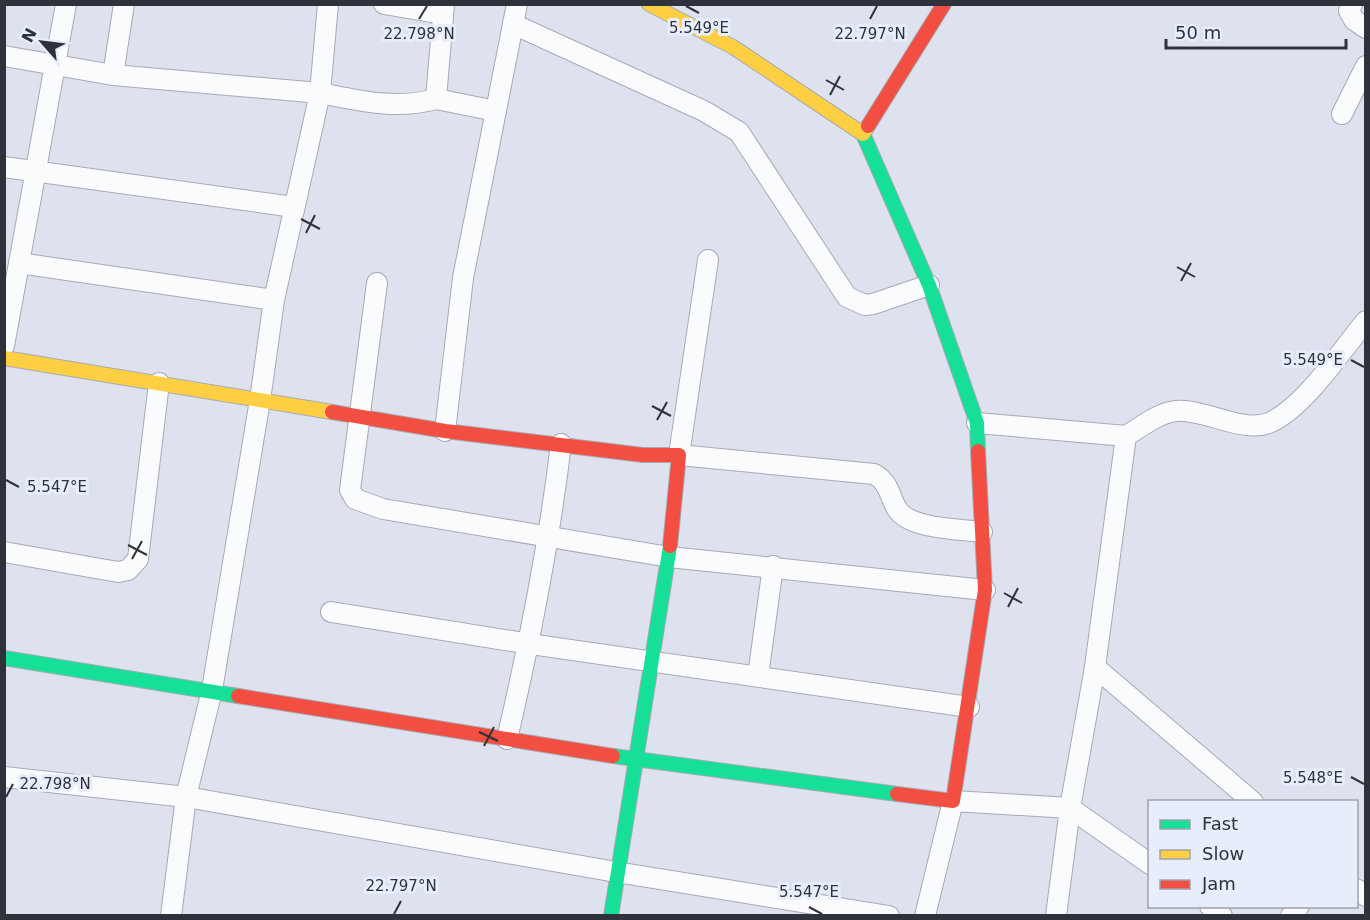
<svg xmlns="http://www.w3.org/2000/svg" width="1370" height="920" font-family="'DejaVu Sans',sans-serif">
<style>
.lines{fill:none;stroke-linecap:round;stroke-linejoin:round}
.street-casing{stroke:#a7aab4;stroke-width:22}
.fast-casing{stroke:#a7aab4;stroke-width:16}
.slow-casing{stroke:#a7aab4;stroke-width:16}
.jam-casing{stroke:#a7aab4;stroke-width:16}
.street{stroke:#fafbfd;stroke-width:20}
.fast{stroke:#16e098;stroke-width:14}
.slow{stroke:#ffcf43;stroke-width:14}
.jam{stroke:#f24e42;stroke-width:14}
.ticks{fill:none;stroke:#2e323b;stroke-width:2}
.ticks-label{font-size:15px;text-anchor:middle;fill:#2e323b;stroke:#e7edfb;stroke-width:6;stroke-linejoin:round;paint-order:stroke}
</style>
<rect width="100%" height="100%" fill="#dee2ef"/>
<g class="lines">
<defs>
<g id="street">
<path d="M 328,4 L 320,93 C 361,101 396,110 436,99 L 444,4"/>
<polyline points="384,4 443,14"/>
<polyline points="1352,4 1349,11 1354,20 1366,28"/>
<polyline points="513,24 704,111 739,132 847,297 865,305 873,304 929,285"/>
<polyline points="4,56 113,75 124,4"/>
<polyline points="113,75 320,93 274,300 260,400 212,690 186,797 171,916"/>
<polyline points="436,99 496,111"/>
<polyline points="1342,114 1366,66"/>
<polyline points="4,167 294,207"/>
<path d="M 708,260 L 679,455 L 874,474 C 889,482 889,495 897,509 C 909,529 960,529 982,532"/>
<polyline points="19,263 274,300"/>
<polyline points="377,283 350,490 355,499 383,509 669,557 985,590"/>
<polyline points="4,346 66,4"/>
<polyline points="977,423 1126,436 1095,667"/>
<polyline points="445,431 463,278 517,4"/>
<path d="M 1126,436 C 1141,427 1158,413 1176,411 C 1204,408 1245,435 1271,422 C 1305,406 1341,351 1366,321"/>
<polyline points="4,552 118,572 128,570 138,559 159,383"/>
<polyline points="331,612 530,644 969,707"/>
<polyline points="758,676 773,566"/>
<path d="M 507,739 C 530,641 549,544 561,444"/>
<polyline points="4,777 186,797 616,872 889,916"/>
<polyline points="1150,864 1070,808 1095,667 1253,802"/>
<polyline points="1356,889 1366,896"/>
<polyline points="1210,906 1222,916"/>
<polyline points="925,916 953,801 1070,808 1056,916"/>
<polyline points="1291,916 1299,906"/>
</g>
<g id="fast">
<polyline points="863,134 929,285 977,423 978,451"/>
<polyline points="4,658 238,696"/>
<polyline points="613,756 897,794"/>
<polyline points="611,916 670,546"/>
</g>
<g id="slow">
<polyline points="649,4 733,47 863,134 868,126"/>
<polyline points="4,358 332,412"/>
</g>
<g id="jam">
<polyline points="868,126 944,4"/>
<polyline points="332,412 445,431 643,455 679,455 670,546"/>
<polyline points="238,696 613,756"/>
<polyline points="897,794 953,801 985,590 978,451"/>
</g>
</defs>
<use href="#street" class="street-casing"/>
<use href="#fast" class="fast-casing"/>
<use href="#slow" class="slow-casing"/>
<use href="#jam" class="jam-casing"/>
<use href="#street" class="street"/>
<use href="#fast" class="fast"/>
<use href="#slow" class="slow"/>
<use href="#jam" class="jam"/>
</g>
<path class="ticks" d="M 686,6 L 699,13M 419,19 L 427,6M 870,19 L 877,6M 826,80 L 844,90M 830,95 L 840,76M 301,219 L 320,229M 306,233 L 315,215M 1177,267 L 1195,277M 1181,281 L 1191,263M 1351,360 L 1364,367M 652,406 L 671,416M 657,420 L 667,402M 6,480 L 19,487M 128,545 L 147,555M 132,559 L 142,541M 1004,593 L 1022,603M 1008,607 L 1018,588M 479,732 L 498,741M 484,746 L 494,727M 1351,777 L 1364,784M 6,797 L 13,784M 809,907 L 822,914M 394,914 L 401,901"/>
<g class="ticks-label">
<text x="699" y="33">5.549°E</text>
<text x="419" y="39">22.798°N</text>
<text x="870" y="39">22.797°N</text>
<text x="1313" y="365">5.549°E</text>
<text x="57" y="492">5.547°E</text>
<text x="1313" y="783">5.548°E</text>
<text x="55" y="789">22.798°N</text>
<text x="401" y="891">22.797°N</text>
<text x="809" y="897">5.547°E</text>
</g>
<rect width="1370" height="920" fill="none" stroke="#2e323b" stroke-width="12"/>
<rect x="1148" y="800" width="210" height="108" fill="#e7edfb" stroke="#9da2ae" stroke-width="1.5"/>
<rect x="1160" y="820" width="30" height="9" fill="#16e098" stroke="#9da2ae" stroke-width="1.5"/>
<text x="1202" y="830" font-size="18" fill="#2e323b">Fast</text>
<rect x="1160" y="850" width="30" height="9" fill="#ffcf43" stroke="#9da2ae" stroke-width="1.5"/>
<text x="1202" y="860" font-size="18" fill="#2e323b">Slow</text>
<rect x="1160" y="880" width="30" height="9" fill="#f24e42" stroke="#9da2ae" stroke-width="1.5"/>
<text x="1202" y="890" font-size="18" fill="#2e323b">Jam</text>
<g transform="translate(42 42) rotate(298)" stroke="#e7edfb" stroke-width="4.5" paint-order="stroke">
<path d="M0-4.5L10 22L0 15L-10 22Z" fill="#2e323b"/>
<text y="-9" font-size="16" font-weight="bold" text-anchor="middle" fill="#2e323b">N</text>
</g>
<path d="M1166 39v9h180v-9" fill="none" stroke="#2e323b" stroke-width="3"/>
<text x="1175" y="39" font-size="18" fill="#2e323b" stroke="#e7edfb" stroke-width="4.5" paint-order="stroke">50 m</text>
</svg>
